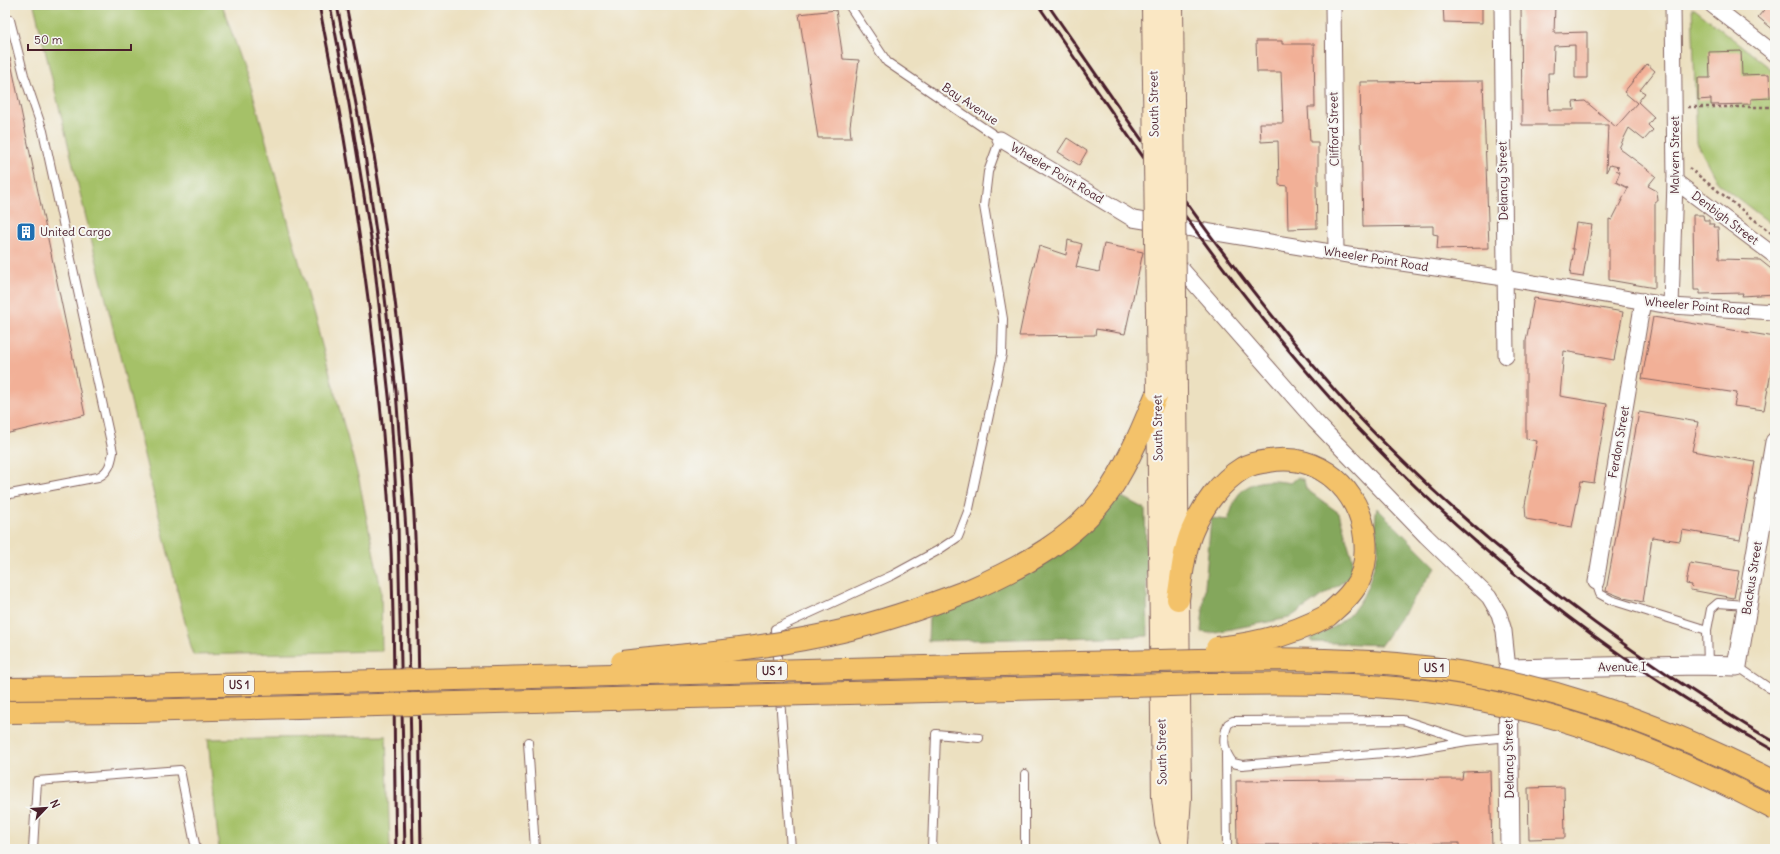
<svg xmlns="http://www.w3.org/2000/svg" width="1780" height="854" font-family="Delius,sans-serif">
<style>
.green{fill:#a5c168;stroke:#78704a}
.forest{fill:#84a75c;stroke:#676344}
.building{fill:#f2b097}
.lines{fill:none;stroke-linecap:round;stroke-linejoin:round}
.service-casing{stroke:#83635f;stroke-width:10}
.minor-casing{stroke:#83635f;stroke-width:17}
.tertiary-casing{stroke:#83635f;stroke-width:21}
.secondary-casing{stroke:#83635f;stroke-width:24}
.motorway-casing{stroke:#83635f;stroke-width:24}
.path{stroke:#83635f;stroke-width:2.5;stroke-dasharray:3 3;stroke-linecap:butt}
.service{stroke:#fff;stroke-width:8}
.minor{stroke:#fff;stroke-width:15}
.tertiary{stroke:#fff;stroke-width:19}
.secondary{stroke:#fae7c3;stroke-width:22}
.motorway{stroke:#f3c26a;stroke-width:22}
.rail{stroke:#4a1f2b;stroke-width:3}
.secondary-bridge-casing{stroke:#83635f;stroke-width:24;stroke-linecap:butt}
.motorway-bridge-casing{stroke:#83635f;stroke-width:24;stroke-linecap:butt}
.secondary-bridge{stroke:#fae7c3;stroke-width:22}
.motorway-bridge{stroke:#f3c26a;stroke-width:22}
.labels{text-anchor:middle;stroke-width:4;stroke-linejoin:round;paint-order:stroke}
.shield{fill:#f6f6f2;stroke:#7e6067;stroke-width:1}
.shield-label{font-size:11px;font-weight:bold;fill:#4a1f2b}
.street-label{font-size:12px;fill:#4a1f2b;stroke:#f6f6f2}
.poi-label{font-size:12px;fill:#4a1f2b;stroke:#f6f6f2;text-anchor:start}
</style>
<rect width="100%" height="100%" fill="#f6f6f2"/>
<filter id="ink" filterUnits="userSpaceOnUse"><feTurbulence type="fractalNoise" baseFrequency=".025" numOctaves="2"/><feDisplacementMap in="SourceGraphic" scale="8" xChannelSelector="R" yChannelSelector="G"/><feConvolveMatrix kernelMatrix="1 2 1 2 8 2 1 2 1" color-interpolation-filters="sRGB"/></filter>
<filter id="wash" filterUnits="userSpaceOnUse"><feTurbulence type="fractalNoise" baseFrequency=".012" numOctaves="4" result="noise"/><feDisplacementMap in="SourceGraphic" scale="16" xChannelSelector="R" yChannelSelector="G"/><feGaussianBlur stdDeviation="0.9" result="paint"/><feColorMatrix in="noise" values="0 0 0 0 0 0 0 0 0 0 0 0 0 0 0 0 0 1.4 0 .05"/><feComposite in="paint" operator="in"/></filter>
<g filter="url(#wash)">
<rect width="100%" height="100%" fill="#ece0c0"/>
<g class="green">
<polygon points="34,5 222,5 252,90 359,480 381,590 382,651 193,655"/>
<polygon points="1692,7 1775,72 1775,227 1718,183 1697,143"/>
<polygon points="386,736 390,849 219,849 208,739"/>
</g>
<g class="forest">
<path d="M 1298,477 L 1304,480 L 1306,489 L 1339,513 L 1353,561 L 1349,578 L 1289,618 L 1210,633 L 1201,632 L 1211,518 L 1228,520 C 1231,512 1234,500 1239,494 C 1253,478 1272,480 1291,483 Z"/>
<polygon points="1120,496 1145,509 1148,636 928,641 929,617 1092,526"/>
<path d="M 1377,508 L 1436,567 L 1381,645 L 1312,642 L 1310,639 C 1346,623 1363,608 1373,569 C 1375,562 1378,555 1378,548 C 1378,534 1373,522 1377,508 Z"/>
</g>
<g id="blocks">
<g class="building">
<polygon points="1443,5 1482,5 1482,23 1444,22"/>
<polygon points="1521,5 1555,5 1554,33 1587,32 1587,78 1575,78 1575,45 1554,46 1553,73 1548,73 1549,110 1574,110 1573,102 1585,101 1616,127 1637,103 1624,92 1647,64 1655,71 1640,90 1645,93 1638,102 1654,117 1648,125 1653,130 1644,140 1629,128 1619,148 1656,176 1648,186 1657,191 1658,201 1655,201 1655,288 1609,280 1609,219 1612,220 1628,188 1616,182 1620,172 1616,170 1619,167 1610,165 1606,172 1608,125 1522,125"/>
<polygon points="1768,5 1775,5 1775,31 1758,17"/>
<polygon points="836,10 843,59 859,60 850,126 851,138 818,138 799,14"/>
<polygon points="1256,41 1282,41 1282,44 1314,44 1315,107 1308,107 1310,142 1318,142 1318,185 1316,186 1317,228 1288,229 1287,186 1279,185 1278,141 1261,142 1260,123 1283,123 1281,72 1257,72"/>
<polygon points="1741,51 1742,75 1769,74 1770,98 1751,99 1751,104 1711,105 1711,99 1698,100 1698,78 1710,78 1709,52"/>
<polygon points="10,58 85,415 5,434 5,59"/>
<polygon points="1483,81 1489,248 1437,249 1438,235 1433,234 1433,226 1363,227 1360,82"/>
<polygon points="1067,138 1087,151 1079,165 1058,152"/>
<polygon points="1693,215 1703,215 1704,220 1709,220 1709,224 1714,224 1713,227 1718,227 1719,259 1760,260 1775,272 1775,294 1742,296 1743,293 1700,294 1700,290 1694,290"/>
<polygon points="1576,223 1592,225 1583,277 1570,275 1574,249 1572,249"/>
<polygon points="1068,240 1082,244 1076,267 1099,272 1104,244 1143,252 1125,334 1096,329 1095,335 1019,336 1032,273 1039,246 1066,255"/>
<polygon points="1534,298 1560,302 1560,301 1623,312 1614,360 1564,351 1560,396 1607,404 1594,483 1581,481 1572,527 1526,519 1525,505 1537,441 1526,439 1526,341"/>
<polygon points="1653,317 1775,337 1775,351 1764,410 1734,406 1737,393 1642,379"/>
<polygon points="1639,412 1698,422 1692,451 1755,462 1740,540 1682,530 1680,541 1652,537 1643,602 1624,598 1606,591"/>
<polygon points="1690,563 1739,571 1734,598 1691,590 1692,585 1686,584"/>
<polygon points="1490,771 1492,849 1459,849 1459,843 1237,845 1236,781 1462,779 1463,772"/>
<polygon points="1564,787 1565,838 1529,839 1528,788"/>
</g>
</g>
</g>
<g filter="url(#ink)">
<use href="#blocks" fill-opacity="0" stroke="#83635f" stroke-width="1"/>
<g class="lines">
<defs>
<g id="service">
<path d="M 5,22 L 10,20 L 24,75 L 43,131 L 113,452 C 111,463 109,472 98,477 L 5,495"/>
<polyline points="1596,582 1600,594 1611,600 1707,630 1711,609 1718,603 1747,605"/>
<polyline points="1707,630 1708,665"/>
<polyline points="1737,666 1769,688 1775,690"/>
<path d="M 1467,741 L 1403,720 L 1233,721 L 1228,724 C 1222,739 1223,750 1233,763 L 1242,765 L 1408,751 L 1467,741 L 1508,737"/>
<polyline points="528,742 535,849"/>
<polyline points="1226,754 1227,849"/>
<polyline points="33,849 37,781 180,770 196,849"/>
<polyline points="791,849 775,629 893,575 937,551 958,537 969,509 1002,354 1003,319 984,206 988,172 1000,139 887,62 849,5"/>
<polyline points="932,849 936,734 979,738"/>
<polyline points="1025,849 1025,774"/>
</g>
<g id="minor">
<polyline points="1333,5 1336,253"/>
<polyline points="1502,5 1506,356"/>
<polyline points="1712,5 1775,54"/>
<polyline points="1000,139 1133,219 1354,256 1504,278 1671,306 1775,312"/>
<polyline points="1675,181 1775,256"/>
<polyline points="1172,258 1314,420 1426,536 1489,597 1499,614 1504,631 1508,669"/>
<polyline points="1671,306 1675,181 1673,5"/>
<polyline points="1596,582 1643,301"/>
</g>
<polyline id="tertiary" points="1510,849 1508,669 1697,665 1737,666 1775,442"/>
<g id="secondary">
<polyline points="1158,391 1163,797 1166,824 1174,849"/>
<polyline points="1176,391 1180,797 1177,842"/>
</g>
<g id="motorway">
<path d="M 970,590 C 1022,567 1077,538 1110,490 C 1130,459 1144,425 1158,391"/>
<path d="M 1178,599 C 1182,577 1183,552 1192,531 C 1202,507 1220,482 1243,468 C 1250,464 1261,462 1269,461 C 1319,452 1360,490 1365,538 C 1367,556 1364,576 1353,590 C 1346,600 1336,608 1327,616"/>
</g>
</defs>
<use href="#service" class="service-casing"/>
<use href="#minor" class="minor-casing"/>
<use href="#tertiary" class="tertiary-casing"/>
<use href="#secondary" class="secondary-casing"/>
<use href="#motorway" class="motorway-casing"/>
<g class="path">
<polyline points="1688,107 1775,107"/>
<polyline points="1689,168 1775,236"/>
</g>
<use href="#service" class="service"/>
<use href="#minor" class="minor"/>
<use href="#tertiary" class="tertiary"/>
<use href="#secondary" class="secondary"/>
<use href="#motorway" class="motorway"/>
<g class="rail">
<path d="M 319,5 C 352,167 376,330 388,495 C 396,612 393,731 396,849"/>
<polyline points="330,5 349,104 373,251 391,414 398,526 405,849"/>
<polyline points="337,5 363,141 383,281 396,391 407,544 413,849"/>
<path d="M 346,5 C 381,173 405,345 414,516 C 420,627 419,738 421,849"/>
<path d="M 1038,5 C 1131,139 1221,277 1330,398 C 1453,536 1613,663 1775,751"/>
<path d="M 1048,5 C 1146,146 1242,290 1358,416 C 1382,442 1408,466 1433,490 C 1508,559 1588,621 1673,678 C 1707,700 1740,723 1775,742"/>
</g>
<defs>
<g id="secondary-bridge">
<polyline points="1153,5 1158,391"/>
<polyline points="1172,5 1176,391"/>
</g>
<g id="motorway-bridge">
<path d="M 1217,648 C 1256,644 1292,635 1327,616"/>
<path d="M 622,662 C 696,654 770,648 842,631 C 886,621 928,606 970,590"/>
<path d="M 5,689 L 99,688 L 1198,660 C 1264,659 1331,658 1397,664 C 1534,677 1653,720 1775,782"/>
<path d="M 5,712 L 136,711 L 1208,684 C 1283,683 1359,682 1434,692 C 1557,709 1666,752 1775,809"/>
</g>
</defs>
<use href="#secondary-bridge" class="secondary-bridge-casing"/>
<use href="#motorway-bridge" class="motorway-bridge-casing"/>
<use href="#secondary-bridge" class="secondary-bridge"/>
<use href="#motorway-bridge" class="motorway-bridge"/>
</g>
</g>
<defs>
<symbol id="building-square" viewBox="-11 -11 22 22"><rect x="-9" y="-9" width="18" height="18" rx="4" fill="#1f6fb2" stroke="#f6f6f2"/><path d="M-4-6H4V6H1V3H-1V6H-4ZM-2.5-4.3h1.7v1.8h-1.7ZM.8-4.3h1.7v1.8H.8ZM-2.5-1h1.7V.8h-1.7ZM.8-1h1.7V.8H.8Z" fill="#fff"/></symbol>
</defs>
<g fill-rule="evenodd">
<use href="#building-square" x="15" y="221" width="22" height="22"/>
</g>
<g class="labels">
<g class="shield">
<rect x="1419" y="659" width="30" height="18" rx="3"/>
<rect x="757" y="662" width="30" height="18" rx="3"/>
<rect x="224" y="676" width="30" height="18" rx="3"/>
</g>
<g class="shield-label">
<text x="1434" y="672">US 1</text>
<text x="772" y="675">US 1</text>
<text x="239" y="689">US 1</text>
</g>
<g class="street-label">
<text transform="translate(970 104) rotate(34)" y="4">Bay Avenue</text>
<text transform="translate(1154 104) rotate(-91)" y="4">South Street</text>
<text transform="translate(1334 129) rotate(-91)" y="4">Clifford Street</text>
<text transform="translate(1675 155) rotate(-90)" y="4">Malvern Street</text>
<text transform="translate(1057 173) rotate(31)" y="4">Wheeler Point Road</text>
<text transform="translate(1503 181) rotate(-91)" y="4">Delancy Street</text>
<text transform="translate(1725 218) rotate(37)" y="4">Denbigh Street</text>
<text transform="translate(1376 259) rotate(9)" y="4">Wheeler Point Road</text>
<text transform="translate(1697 306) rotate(5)" y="4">Wheeler Point Road</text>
<text transform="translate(1158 428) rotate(-91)" y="4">South Street</text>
<text transform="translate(1619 442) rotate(-80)" y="4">Ferdon Street</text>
<text transform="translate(1752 578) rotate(-81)" y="4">Backus Street</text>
<text transform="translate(1622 667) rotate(-1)" y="4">Avenue I</text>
<text transform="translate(1162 752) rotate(-91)" y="4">South Street</text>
<text transform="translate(1509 759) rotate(-91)" y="4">Delancy Street</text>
</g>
<g class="poi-label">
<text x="40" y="236">United Cargo</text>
</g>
</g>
<rect width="1780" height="854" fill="none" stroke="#f6f6f2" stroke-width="20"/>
<g transform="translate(46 808) rotate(65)" stroke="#f6f6f2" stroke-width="3" paint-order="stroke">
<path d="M0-3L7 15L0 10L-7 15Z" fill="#4a1f2b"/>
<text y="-6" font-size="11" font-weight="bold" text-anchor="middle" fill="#4a1f2b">N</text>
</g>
<path d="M28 44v6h103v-6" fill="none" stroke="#4a1f2b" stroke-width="2"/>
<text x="34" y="44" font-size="12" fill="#4a1f2b" stroke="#f6f6f2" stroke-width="3" paint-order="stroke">50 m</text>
</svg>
